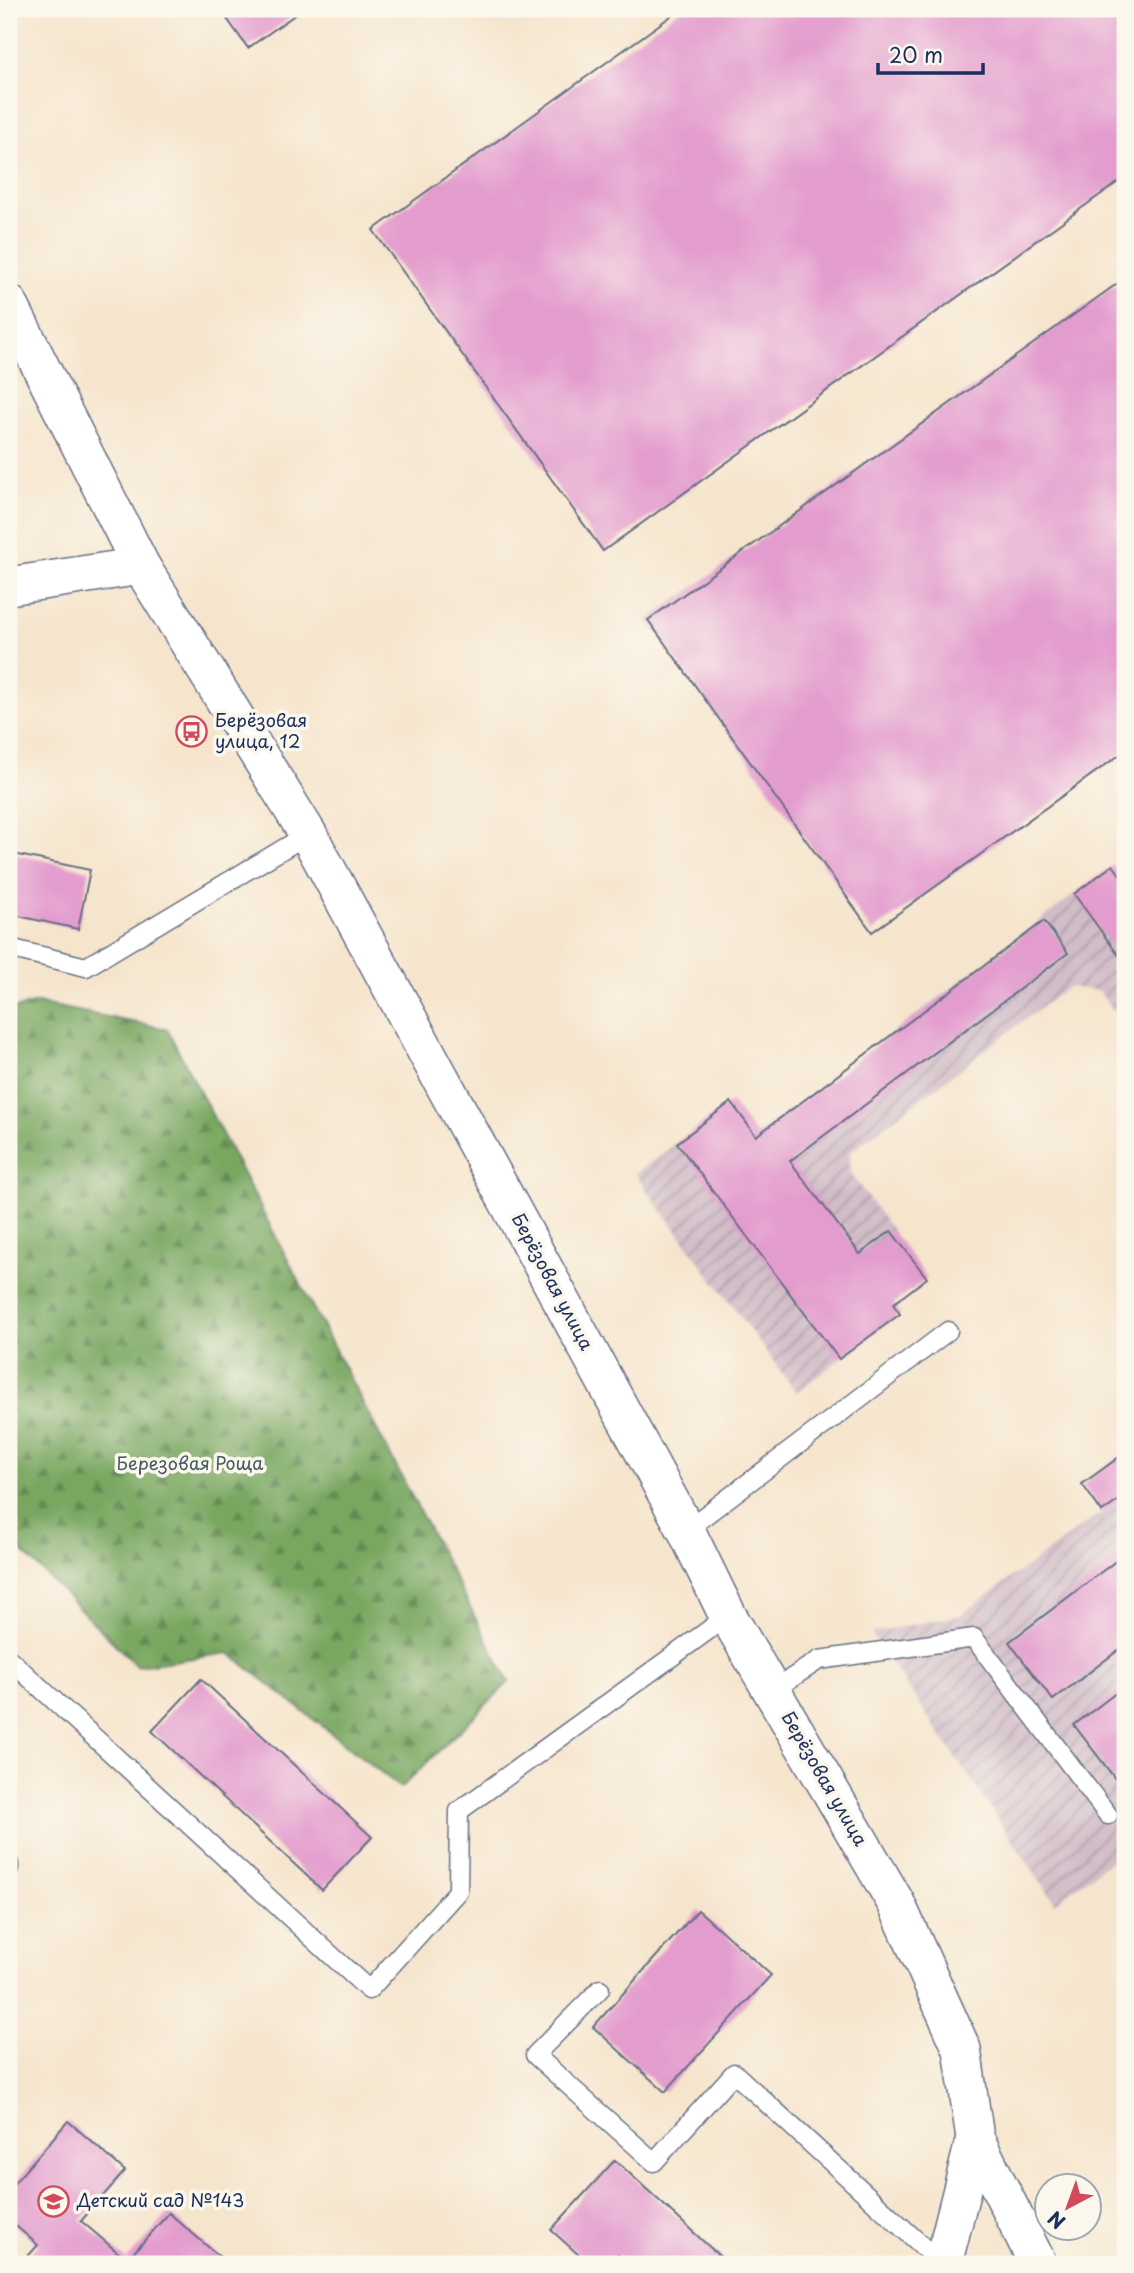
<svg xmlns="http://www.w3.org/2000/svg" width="1134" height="2273" font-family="'Playpen Sans',sans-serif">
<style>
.industrial{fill:url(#industrial-furrows)}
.forest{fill:url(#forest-firs);stroke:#4a6b60;stroke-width:2}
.building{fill:#e39cce}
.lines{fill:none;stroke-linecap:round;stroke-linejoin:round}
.lane-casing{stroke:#686f85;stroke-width:21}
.street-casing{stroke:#686f85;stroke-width:40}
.lane{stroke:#fff;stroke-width:18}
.street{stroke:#fff;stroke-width:37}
.labels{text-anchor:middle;stroke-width:7;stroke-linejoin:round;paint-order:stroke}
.poi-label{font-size:18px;fill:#1b2f5e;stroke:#fbf7ec;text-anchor:start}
.street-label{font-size:18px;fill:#1b2f5e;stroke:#fbf7ec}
.park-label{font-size:18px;fill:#405b63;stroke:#fbf7ec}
</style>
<defs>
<pattern id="industrial-furrows" width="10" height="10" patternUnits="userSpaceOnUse" patternTransform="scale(1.75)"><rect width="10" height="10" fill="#d1bdc8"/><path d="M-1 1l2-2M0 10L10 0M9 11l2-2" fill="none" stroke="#a99aa6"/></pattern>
<pattern id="forest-firs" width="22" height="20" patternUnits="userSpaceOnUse" patternTransform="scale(1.75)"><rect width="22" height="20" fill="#79a761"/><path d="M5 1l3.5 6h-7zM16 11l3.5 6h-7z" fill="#628853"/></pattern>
</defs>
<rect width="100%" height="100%" fill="#fbf7ec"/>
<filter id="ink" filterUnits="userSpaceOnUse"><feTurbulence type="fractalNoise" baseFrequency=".0143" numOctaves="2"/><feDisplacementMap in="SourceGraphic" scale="14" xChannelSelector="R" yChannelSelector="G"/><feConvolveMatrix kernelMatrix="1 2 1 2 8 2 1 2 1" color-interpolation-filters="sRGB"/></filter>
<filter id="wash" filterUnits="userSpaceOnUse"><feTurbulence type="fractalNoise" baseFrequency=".00686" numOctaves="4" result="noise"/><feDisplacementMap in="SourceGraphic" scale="28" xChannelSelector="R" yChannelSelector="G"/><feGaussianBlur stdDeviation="1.57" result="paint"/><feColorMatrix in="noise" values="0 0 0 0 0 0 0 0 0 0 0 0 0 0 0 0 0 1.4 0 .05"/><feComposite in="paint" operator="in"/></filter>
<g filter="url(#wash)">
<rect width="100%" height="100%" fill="#f6e5cd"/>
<g class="industrial">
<polygon points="1113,865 1125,882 1125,1026 1099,991 1068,987 850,1152 850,1173 927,1278 893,1303 900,1314 796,1392 635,1174 731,1102 757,1136"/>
<polygon points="1125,1453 1125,1850 1055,1903 871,1633 960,1615 1102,1512 1082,1484"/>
</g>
<polygon class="forest" points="37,1003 167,1029 509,1682 401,1788 229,1653 137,1666 9,1538 9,1010"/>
<g id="blocks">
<g class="building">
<polygon points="220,9 303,9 248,48"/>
<polygon points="681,9 1125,9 1125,177 603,551 373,230"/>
<polygon points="1125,278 1125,751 872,932 648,620"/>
<polygon points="9,853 90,870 78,929 9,914"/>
<polygon points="1113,865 1125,882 1125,964 1074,894"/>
<polygon points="1044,921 1068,953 790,1161 860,1254 891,1231 927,1278 893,1304 900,1314 839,1359 677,1143 731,1102 756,1136"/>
<polygon points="1125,1453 1125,1496 1102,1512 1082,1484"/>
<polygon points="1125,1554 1125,1645 1053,1700 1009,1642"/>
<polygon points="201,1679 372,1837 322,1890 152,1731"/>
<polygon points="1125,1686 1125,1775 1117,1781 1074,1725"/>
<polygon points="698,1910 771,1975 665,2092 593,2027"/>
<polygon points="68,2121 125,2171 81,2221 127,2260 169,2213 228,2264 21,2264 38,2245 9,2220 9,2189"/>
<polygon points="615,2160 728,2264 628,2264 618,2255 609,2264 589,2264 551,2230"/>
</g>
</g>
</g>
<g filter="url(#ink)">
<use href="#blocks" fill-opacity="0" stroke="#686f85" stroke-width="2"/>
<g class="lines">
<defs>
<g id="lane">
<polyline points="9,948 86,967 308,834"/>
<polyline points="686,1530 948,1331"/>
<polyline points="9,1659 369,1990 458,1891 459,1811 728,1616"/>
<polyline points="773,1690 819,1660 974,1638 1108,1815"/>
<polyline points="9,1864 9,1868"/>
<polyline points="600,1989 535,2055 654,2162 734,2073 942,2264"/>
</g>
<g id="street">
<polyline points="9,304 141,566 308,834 686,1530 728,1616 896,1903 962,2049 975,2138 1038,2264"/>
<polyline points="9,586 141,566"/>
<polyline points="943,2264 975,2138"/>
</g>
</defs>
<use href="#lane" class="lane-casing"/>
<use href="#street" class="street-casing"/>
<use href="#lane" class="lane"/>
<use href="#street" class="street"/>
</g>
</g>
<defs>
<symbol id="bus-ring" viewBox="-11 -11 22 22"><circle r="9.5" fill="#fbf7ec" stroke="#d1495b" stroke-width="1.5"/><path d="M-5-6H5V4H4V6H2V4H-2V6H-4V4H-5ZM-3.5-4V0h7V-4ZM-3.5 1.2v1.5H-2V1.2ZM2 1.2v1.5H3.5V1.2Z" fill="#d1495b"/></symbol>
<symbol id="school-ring" viewBox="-11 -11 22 22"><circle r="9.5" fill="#fbf7ec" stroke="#d1495b" stroke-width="1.5"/><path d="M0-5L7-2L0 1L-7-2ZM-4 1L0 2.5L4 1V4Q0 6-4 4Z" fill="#d1495b"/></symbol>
</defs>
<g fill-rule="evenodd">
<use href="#bus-ring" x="174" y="714" width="35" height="35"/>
<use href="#school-ring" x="36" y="2184" width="35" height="35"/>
</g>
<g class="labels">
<g class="poi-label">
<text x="215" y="727">Берёзовая<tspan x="215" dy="21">улица, 12</tspan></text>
<text x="77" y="2207">Детский сад №143</text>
</g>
<g class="street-label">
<text transform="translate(552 1282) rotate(62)" y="6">Берёзовая улица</text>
<text transform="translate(824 1779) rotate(60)" y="6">Берёзовая улица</text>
</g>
<g class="park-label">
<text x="190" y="1470">Березовая Роща</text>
</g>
</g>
<rect width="1134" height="2273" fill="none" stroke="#fbf7ec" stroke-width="35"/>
<g transform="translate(1068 2207) rotate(221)"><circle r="33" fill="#fbf7ec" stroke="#a1a7b3" stroke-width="2"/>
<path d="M0-5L12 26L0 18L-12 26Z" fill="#d1495b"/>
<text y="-10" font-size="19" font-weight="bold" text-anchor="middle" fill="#1b2f5e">N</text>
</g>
<path d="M878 63v10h105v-10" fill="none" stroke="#1b2f5e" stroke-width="3.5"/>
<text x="889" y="63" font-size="21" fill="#1b2f5e" stroke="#fbf7ec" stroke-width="5" paint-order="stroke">20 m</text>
</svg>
